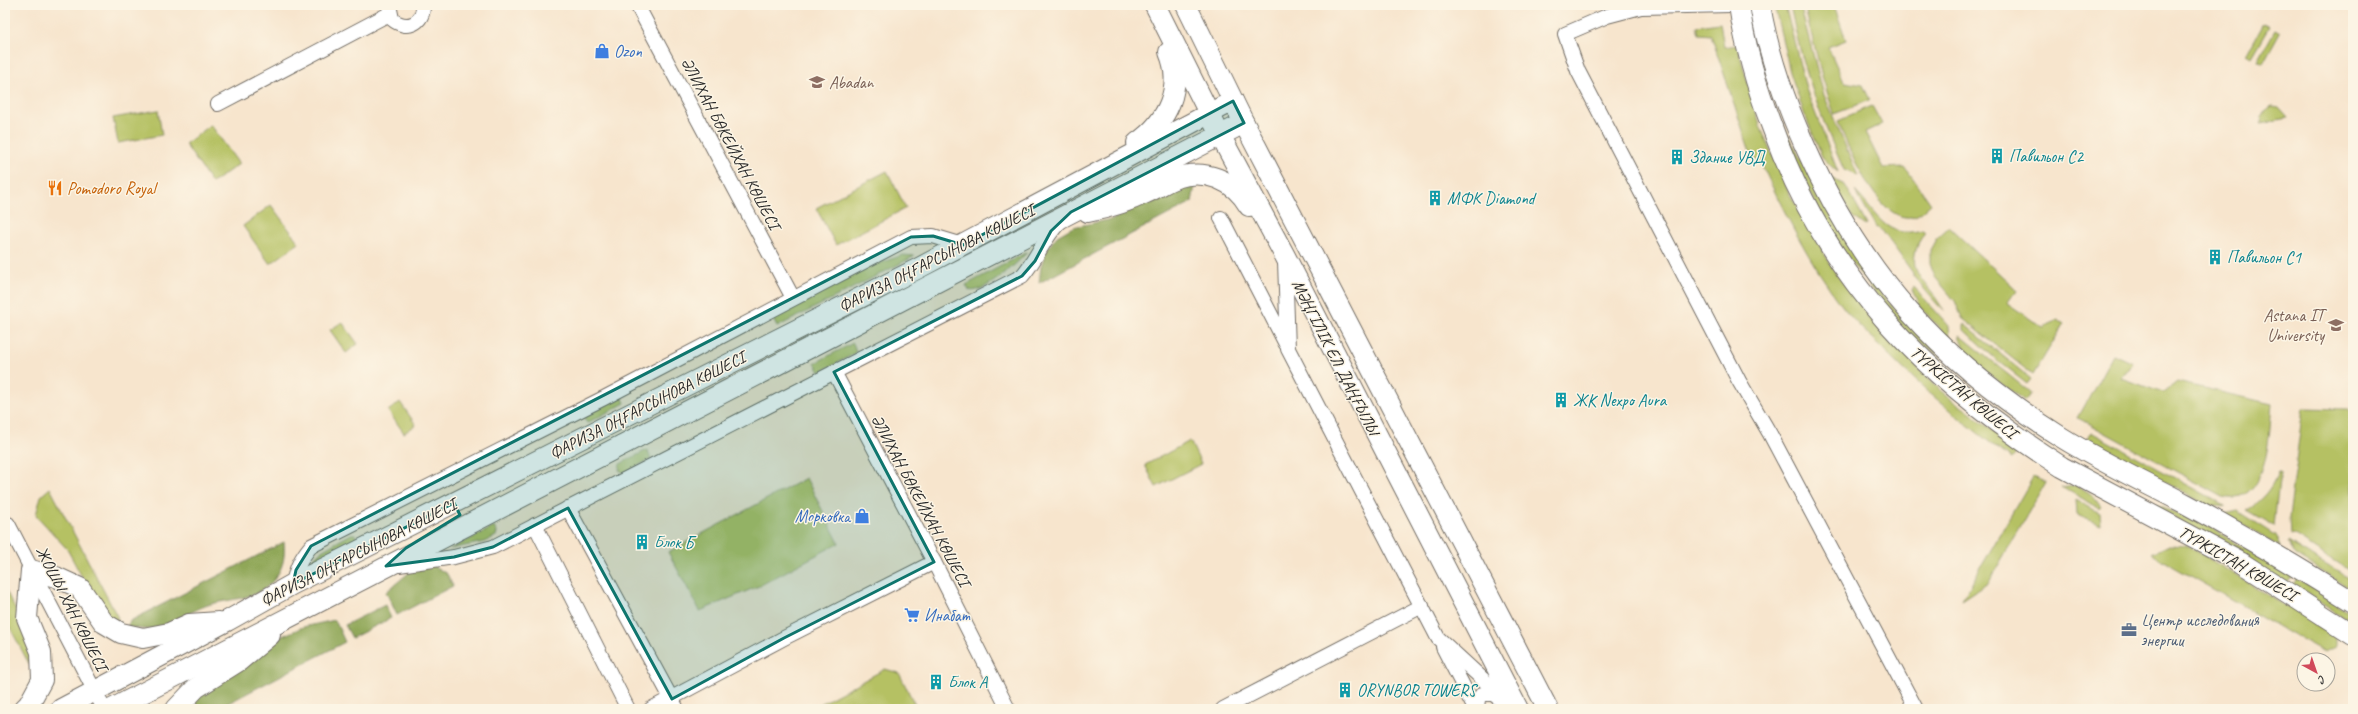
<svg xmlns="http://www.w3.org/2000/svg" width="2358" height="714" font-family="Caveat,sans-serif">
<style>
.green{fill:#b5c163;stroke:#707647}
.forest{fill:#90a759;stroke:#5e6942}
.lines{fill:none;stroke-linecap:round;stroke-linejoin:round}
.street-casing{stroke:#726c64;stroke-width:16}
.secondary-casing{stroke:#726c64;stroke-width:22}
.street{stroke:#fff;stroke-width:14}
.secondary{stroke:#fff;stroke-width:20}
.marked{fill:#0f766e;fill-opacity:0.2;stroke:#0f766e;stroke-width:3;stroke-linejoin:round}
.labels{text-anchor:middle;stroke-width:3;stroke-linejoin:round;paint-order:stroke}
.shop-label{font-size:17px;fill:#366cbe;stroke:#fcf5e5;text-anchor:start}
.education-label{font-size:17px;fill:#785e54;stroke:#fcf5e5;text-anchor:start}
.street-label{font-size:17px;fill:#2b2b2b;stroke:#fcf5e5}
.culture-label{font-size:17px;fill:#0d838f;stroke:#fcf5e5;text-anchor:start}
.food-label{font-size:17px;fill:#c56008;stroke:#fcf5e5;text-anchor:start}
.service-label{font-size:17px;fill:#4e5e75;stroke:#fcf5e5;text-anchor:start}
</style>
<rect width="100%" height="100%" fill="#fcf5e5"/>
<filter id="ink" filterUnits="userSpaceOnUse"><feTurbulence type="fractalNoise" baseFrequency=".025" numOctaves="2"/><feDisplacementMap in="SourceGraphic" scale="8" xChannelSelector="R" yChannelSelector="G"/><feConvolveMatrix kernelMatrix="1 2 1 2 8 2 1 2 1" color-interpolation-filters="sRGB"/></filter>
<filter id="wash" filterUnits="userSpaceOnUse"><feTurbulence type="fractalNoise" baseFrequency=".012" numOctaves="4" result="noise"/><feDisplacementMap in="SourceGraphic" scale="16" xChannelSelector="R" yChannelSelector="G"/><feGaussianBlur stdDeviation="0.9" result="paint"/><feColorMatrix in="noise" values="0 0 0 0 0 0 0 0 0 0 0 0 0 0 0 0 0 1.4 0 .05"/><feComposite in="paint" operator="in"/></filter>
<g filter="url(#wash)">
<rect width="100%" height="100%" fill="#f7e5cd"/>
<g class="green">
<polygon points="1774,5 1785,5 1806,89 1838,172 1823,159 1804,113 1790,72"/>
<path d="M 1790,5 L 1800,5 L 1824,95 L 1858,176 L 1844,170 C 1820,117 1801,63 1790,5 Z"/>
<polygon points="1804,5 1834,5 1846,40 1828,47 1844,82 1863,85 1870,100 1834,114 1822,76"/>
<path d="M 1720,23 L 1724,47 L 1737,45 L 1760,126 L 1789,193 L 1837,275 L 1874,323 L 1942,392 L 2019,449 L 2012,459 C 1967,426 1925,391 1885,351 C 1871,337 1856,324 1843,307 C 1809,262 1785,214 1761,163 L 1752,158 L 1711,35 L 1699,34 L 1697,26 Z"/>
<polygon points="2264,23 2270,26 2252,57 2247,54"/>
<polygon points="2275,30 2280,33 2263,64 2258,61"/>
<path d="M 1872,106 L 1882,124 L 1865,132 L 1883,168 L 1905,167 L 1931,204 C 1925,209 1919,216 1911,217 C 1878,222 1847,146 1838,121 Z"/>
<polygon points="2272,107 2279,108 2288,118 2260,123 2261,115"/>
<polygon points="158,110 162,135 118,143 113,118"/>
<polygon points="1781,124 1862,267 1884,297 1942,358 1906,332 1844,253 1806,187"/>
<polygon points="211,125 239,164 212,183 185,144"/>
<polygon points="887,171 906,208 836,245 816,208"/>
<polygon points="1832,179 1845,185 1867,225 1866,226 1851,215"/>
<path d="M 1855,191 C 1878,214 1885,240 1923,230 L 1925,232 C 1898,273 1930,281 1944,312 L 1913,276 L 1913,273 L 1881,229 L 1876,227 Z"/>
<polygon points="271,205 299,243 270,264 243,226"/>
<polygon points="1949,227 2017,290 2007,303 2042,327 2058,320 2064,324 2033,375 1962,318 1955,301 1935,277 1930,264 1930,250 1936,239"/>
<path d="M 1027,252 C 1019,262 982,296 969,290 L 966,285 Z"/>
<polygon points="903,255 915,256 777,327 772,317 868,267"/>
<polygon points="1914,287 1949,326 1950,340 1920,307 1912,290"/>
<polygon points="342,322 358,344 346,353 330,330"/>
<polygon points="1964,324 2031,379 2027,384 2000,363 1964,330"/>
<path d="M 1959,335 L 2031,393 L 2025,401 C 2005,386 1963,360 1959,335 Z"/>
<polygon points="853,343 856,351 854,354 820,372 815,363"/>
<path d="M 2113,354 L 2132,363 L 2122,378 L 2163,393 L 2177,382 L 2272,404 C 2269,432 2269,509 2223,497 L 2078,418 Z"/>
<polygon points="621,394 625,403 587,423 582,414"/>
<polygon points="400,402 416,425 404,433 388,411"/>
<polygon points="2303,408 2349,409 2349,412 2353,412 2353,573 2293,535 2290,536 2289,517 2296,466 2297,466 2296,461"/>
<polygon points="2091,432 2226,506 2205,504 2086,441"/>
<polygon points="1190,441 1201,464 1156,487 1145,465"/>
<polygon points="647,450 651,459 624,473 619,470 620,464"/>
<path d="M 2278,472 L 2280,472 L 2274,526 L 2246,510 C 2262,500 2271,490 2278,472 Z"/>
<polygon points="2033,477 2046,482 1988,583 1962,600"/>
<polygon points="806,478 839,543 759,586 700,611 668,552"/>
<polygon points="2075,485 2092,494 2101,506 2099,508 2062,487"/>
<polygon points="50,488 118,618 116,622 97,605 67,549 36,515 41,496"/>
<polygon points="2076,500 2100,513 2101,525 2077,515"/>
<polygon points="2145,501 2200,522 2292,575 2288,583"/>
<polygon points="2237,511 2276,536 2280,547 2224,514"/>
<polygon points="494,527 497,532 496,536 484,542 450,549"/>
<polygon points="351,534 355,534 358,541 302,571 320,552"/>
<polygon points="2288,542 2353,581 2353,591 2296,555"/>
<polygon points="2169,545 2188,546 2336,636 2336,647 2324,652 2151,554"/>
<polygon points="2297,578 2353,615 2353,623 2293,585"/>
<polygon points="5,589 31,640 34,665 29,664 5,618"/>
<polygon points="885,669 899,673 917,709 811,709"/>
</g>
<g class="forest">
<polygon points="1196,180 1192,202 1039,283 1041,266 1047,249 1057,236 1073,227 1113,219 1169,189"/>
<path d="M 284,542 C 285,556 284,565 276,577 C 259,602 230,597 205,606 C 188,612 173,626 154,629 C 146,630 135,628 127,627 L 130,621 Z"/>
<polygon points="434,566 447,574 453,586 397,615 386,592 412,570"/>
<polygon points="385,605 391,618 352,638 345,625"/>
<polygon points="335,620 345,642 217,709 183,709 282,636 303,627"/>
</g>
</g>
<g filter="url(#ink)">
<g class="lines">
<defs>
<g id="street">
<path d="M 389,5 L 392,19 C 406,31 424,24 423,5"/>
<polyline points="637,5 793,298"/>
<polyline points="1731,5 1641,7 1607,16 1565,34 1578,71 1739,381 1770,434 1916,709"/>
<polyline points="218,104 389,14"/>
<polyline points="1221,218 1286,344"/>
<polyline points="1285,261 1288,349 1438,638 1513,707"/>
<polyline points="834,372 934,562 1008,709"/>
<polyline points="568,508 677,709"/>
<polyline points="8,524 104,709"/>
<polyline points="535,525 628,709"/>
<path d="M 399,565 L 454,557 L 493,547 L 1022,276 C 1037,259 1044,237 1060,222"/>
<path d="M 293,584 C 296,568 301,558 311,546 L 604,398 L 911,237 L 933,236 L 963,245"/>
<polyline points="1443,647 1475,709"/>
<polyline points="651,709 784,638 934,562"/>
<polyline points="1223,709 1422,606"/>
<polyline points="1477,709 1478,699 1482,694 1493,694 1501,700"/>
</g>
<g id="secondary">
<polyline points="1155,5 1220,135 1285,256 1518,709"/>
<polyline points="1186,5 1244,123 1548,709"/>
<path d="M 1739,5 C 1745,47 1757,88 1772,127 C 1827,280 1927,381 2062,467 L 2240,562 L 2353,635"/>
<path d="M 1760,5 C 1768,53 1784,99 1804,144 C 1862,275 1940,361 2061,437 C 2101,462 2144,482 2186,504 C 2242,534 2299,568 2353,602"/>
<path d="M 1137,143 C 1167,122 1184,88 1169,52"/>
<path d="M 1088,212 C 1108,208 1128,202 1146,193 C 1156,189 1165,182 1176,178 C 1205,168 1234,180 1249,206"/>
<polyline points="24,709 29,704 42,680 41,652 27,618 31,570 56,577 80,588 104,623 121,633 143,638 169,633 189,624 219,622"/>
<polyline points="61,709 227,621 293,584 917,269 1233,101"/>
<polyline points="112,709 1244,123"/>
<polyline points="176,709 196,688 239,661 270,635"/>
</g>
</defs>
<use href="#street" class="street-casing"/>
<use href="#secondary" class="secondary-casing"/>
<use href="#street" class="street"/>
<use href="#secondary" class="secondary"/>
</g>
</g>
<path class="marked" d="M 1233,101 L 1244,123 L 1071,212 L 1051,231 L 1035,261 L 1022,276 L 834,372 L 934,562 L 784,638 L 672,699 L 568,508 L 493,547 L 454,557 L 386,566 L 406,548 L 460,515 L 454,503 L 293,584 L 296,570 L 311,546 L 911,237 L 933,236 L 963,245 Z"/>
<defs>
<symbol id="shop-bare" viewBox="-9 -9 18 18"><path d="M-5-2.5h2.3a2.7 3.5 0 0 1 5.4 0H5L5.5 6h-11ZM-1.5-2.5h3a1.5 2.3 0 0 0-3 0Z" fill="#3f7fe0" stroke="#fcf5e5" stroke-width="2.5" paint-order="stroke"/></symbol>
<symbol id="school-bare" viewBox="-9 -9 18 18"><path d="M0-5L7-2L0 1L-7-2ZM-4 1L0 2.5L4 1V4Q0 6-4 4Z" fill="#8d6e63" stroke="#fcf5e5" stroke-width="2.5" paint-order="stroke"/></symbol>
<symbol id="building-bare" viewBox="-9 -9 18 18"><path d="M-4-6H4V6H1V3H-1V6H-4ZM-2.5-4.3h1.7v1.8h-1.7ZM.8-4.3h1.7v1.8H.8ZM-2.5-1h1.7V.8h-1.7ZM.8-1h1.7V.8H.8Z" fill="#0f9aa8" stroke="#fcf5e5" stroke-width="2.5" paint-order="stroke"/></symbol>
<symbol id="restaurant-bare" viewBox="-9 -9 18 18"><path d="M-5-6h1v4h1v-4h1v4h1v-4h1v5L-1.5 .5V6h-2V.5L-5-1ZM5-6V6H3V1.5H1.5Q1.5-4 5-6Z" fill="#e8710a" stroke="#fcf5e5" stroke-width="2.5" paint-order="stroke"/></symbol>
<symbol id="university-bare" viewBox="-9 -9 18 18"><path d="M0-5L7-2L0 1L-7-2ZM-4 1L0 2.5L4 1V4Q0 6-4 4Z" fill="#8d6e63" stroke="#fcf5e5" stroke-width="2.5" paint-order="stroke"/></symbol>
<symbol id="supermarket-bare" viewBox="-9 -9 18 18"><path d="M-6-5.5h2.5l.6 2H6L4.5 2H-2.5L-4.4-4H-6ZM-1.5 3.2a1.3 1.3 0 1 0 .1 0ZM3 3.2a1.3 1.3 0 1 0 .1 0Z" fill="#3f7fe0" stroke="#fcf5e5" stroke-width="2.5" paint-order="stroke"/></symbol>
<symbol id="office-bare" viewBox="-9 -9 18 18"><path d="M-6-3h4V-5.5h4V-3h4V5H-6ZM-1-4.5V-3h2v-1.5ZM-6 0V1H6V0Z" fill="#5c6f8a" stroke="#fcf5e5" stroke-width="2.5" paint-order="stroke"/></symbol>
</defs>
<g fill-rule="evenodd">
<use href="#shop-bare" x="591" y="40" width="22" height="22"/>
<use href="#school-bare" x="806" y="71" width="22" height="22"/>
<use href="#building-bare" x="1986" y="145" width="22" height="22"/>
<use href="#building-bare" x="1666" y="146" width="22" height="22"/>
<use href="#restaurant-bare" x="44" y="177" width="22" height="22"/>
<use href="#building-bare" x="1424" y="187" width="22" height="22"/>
<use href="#building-bare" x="2204" y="246" width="22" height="22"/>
<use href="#university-bare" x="2325" y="314" width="22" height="22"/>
<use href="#building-bare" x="1550" y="389" width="22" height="22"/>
<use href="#shop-bare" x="851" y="505" width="22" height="22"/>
<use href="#building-bare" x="631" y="531" width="22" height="22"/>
<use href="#supermarket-bare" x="901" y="604" width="22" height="22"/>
<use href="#office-bare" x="2118" y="619" width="22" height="22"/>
<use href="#building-bare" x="925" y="671" width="22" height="22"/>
<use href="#building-bare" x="1334" y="679" width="22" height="22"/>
</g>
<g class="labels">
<g class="shop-label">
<text x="614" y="57">Ozon</text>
<text x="850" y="522" text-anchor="end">Морковка</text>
<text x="924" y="621">Инабат</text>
</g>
<g class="education-label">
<text x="829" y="88">Abadan</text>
<text x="2324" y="321" text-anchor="end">Astana IT<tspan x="2324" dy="20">University</tspan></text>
</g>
<g class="street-label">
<text transform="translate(731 143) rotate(62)" y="6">ӘЛИХАН БӨКЕЙХАН КӨШЕСІ</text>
<text transform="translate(936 258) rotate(-27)" y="6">ФАРИЗА ОҢҒАРСЫНОВА КӨШЕСІ</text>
<text transform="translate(1336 357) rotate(63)" y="6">МӘҢГІЛІК ЕЛ ДАҢҒЫЛЫ</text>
<text transform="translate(1964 392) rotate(40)" y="6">ТҮРКІСТАН КӨШЕСІ</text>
<text transform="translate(647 405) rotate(-27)" y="6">ФАРИЗА ОҢҒАРСЫНОВА КӨШЕСІ</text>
<text transform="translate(921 500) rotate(62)" y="6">ӘЛИХАН БӨКЕЙХАН КӨШЕСІ</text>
<text transform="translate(358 552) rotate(-27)" y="6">ФАРИЗА ОҢҒАРСЫНОВА КӨШЕСІ</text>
<text transform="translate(2238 563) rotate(30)" y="6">ТҮРКІСТАН КӨШЕСІ</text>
<text transform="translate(72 608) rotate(63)" y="6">ЖОШЫ ХАН КӨШЕСІ</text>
</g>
<g class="culture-label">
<text x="2009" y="162">Павильон С2</text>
<text x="1689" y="163">Здание УВД</text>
<text x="1447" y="204">МФК Diamond</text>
<text x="2227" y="263">Павильон С1</text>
<text x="1573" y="406">ЖК Nexpo Aura</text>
<text x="654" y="548">Блок Б</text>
<text x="948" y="688">Блок А</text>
<text x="1357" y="696">ORYNBOR TOWERS</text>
</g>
<g class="food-label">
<text x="67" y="194">Pomodoro Royal</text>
</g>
<g class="service-label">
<text x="2141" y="626">Центр исследования<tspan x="2141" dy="20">энергии</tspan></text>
</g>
</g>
<rect width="2358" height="714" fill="none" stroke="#fcf5e5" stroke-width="20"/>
<g transform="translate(2316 672) rotate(140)"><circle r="19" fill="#fcf5e5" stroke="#a8a49b"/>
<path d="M0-3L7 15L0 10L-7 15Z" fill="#d1495b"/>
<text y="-6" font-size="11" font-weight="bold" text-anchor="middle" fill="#2b2b2b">С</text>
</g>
</svg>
